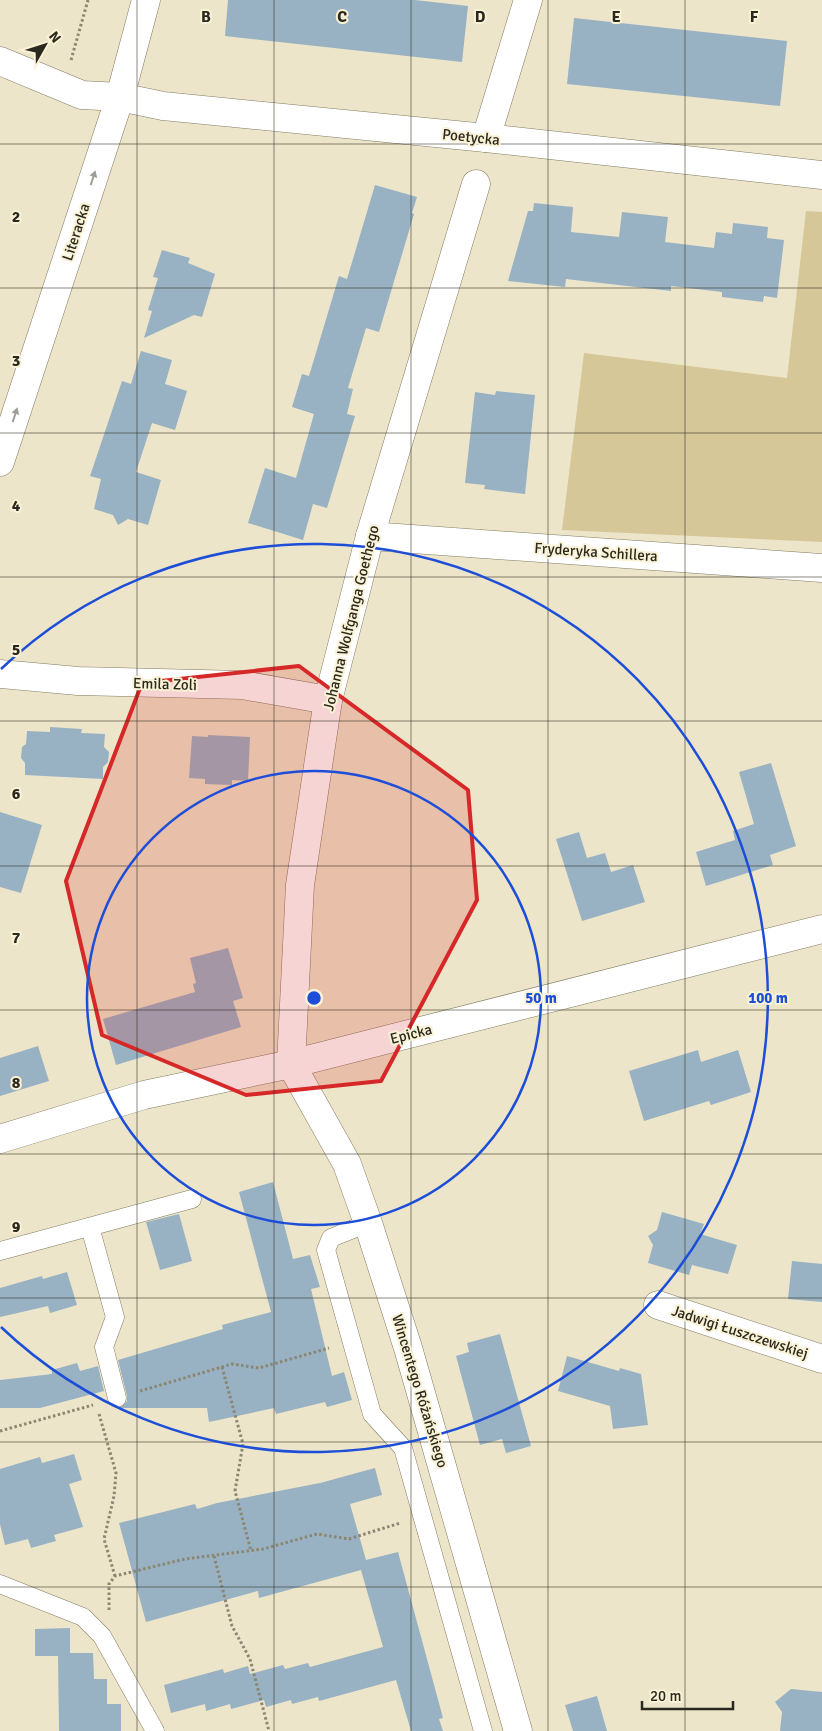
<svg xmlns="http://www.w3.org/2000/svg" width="822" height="1731" font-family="Signika,sans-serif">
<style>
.green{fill:#d5c797}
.building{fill:#98b2c3}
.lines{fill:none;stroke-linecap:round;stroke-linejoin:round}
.lane-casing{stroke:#837b62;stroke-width:19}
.street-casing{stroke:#837b62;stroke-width:29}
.path{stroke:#8b8672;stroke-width:3;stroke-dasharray:2.5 2.5;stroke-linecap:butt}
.lane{stroke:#fff;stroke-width:18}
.street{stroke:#fff;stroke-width:28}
.oneway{fill:#a09e99}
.marked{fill:#d62828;fill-opacity:0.2;stroke:#d62828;stroke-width:4;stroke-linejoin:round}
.grid{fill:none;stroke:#2b281d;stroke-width:1;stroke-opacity:0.55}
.ring{fill:none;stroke:#1d4ed8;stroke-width:2.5}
.labels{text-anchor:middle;stroke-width:4;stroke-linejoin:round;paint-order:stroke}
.street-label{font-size:15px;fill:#2b281d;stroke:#faf2d6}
.grid-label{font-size:16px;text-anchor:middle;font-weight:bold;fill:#2b281d;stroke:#faf2d6;stroke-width:4;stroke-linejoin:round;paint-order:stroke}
.centre{fill:#1d4ed8;stroke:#faf2d6;stroke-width:2.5}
.ring-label{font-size:15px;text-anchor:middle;font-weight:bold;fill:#1d4ed8;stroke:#faf2d6;stroke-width:4;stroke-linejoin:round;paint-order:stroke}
</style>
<rect width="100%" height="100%" fill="#ede5c9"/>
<polygon class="green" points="806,211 822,212 822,542 562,530 584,353 787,378"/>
<g class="building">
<polygon points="228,0 415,0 468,6 462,62 225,36"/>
<polygon points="574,18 787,41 780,106 567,84"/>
<polygon points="375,185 417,197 412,213 414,214 379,332 366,328 348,388 353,389 347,414 355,416 327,508 313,504 303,540 248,523 265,468 296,478 314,414 292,407 302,374 309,376 339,276 347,279"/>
<polygon points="534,203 573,207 571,232 619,237 622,212 668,217 665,242 714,248 716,232 732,234 733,223 768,227 767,238 784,240 777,298 764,296 763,302 722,297 722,292 671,286 671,291 566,279 565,287 508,281 528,211 533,211"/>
<polygon points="162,250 190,258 188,263 215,274 202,317 194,315 144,338 152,311 148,310 158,278 153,277"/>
<polygon points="141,351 172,360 165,384 187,391 175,430 152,423 136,472 161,480 148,525 128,519 118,525 113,515 94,509 101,479 90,476 122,381 131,384"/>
<polygon points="496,391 535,395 525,494 484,489 485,485 465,483 475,392 495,395"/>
<polygon points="50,727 82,729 81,733 105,734 104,747 109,752 108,762 103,767 103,779 25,775 25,763 21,758 22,747 26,744 27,731 50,732"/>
<polygon points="208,735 250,737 248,781 232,780 232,785 205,784 205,779 189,778 192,736 208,737"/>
<polygon points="771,763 796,846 770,855 773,865 706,886 696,852 735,840 733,831 754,824 739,772"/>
<polygon points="0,812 42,825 21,893 0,887"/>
<polygon points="579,832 587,858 605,853 611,872 633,865 645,902 582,921 556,839"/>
<polygon points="228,948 243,998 233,1001 241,1027 116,1065 103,1019 195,992 193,984 196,983 190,958"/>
<polygon points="38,1046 49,1081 0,1096 0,1058"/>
<polygon points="698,1050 701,1062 738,1050 751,1092 711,1105 709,1101 644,1121 629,1071"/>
<polygon points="273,1182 293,1259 310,1255 320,1287 311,1289 332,1376 344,1372 352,1400 327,1407 325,1402 276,1414 274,1408 209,1422 207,1408 120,1408 127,1401 127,1396 118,1360 223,1329 222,1325 271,1312 239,1192"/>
<polygon points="662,1212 704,1224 700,1234 737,1245 728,1274 692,1265 689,1275 648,1263 653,1245 648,1236 657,1230"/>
<polygon points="179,1214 192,1261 160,1270 146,1222"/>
<polygon points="792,1261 822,1264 822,1302 788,1299"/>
<polygon points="67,1272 77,1305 50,1313 48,1306 0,1317 0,1288 42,1276 43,1279"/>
<polygon points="500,1334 531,1446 506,1453 502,1439 480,1445 456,1356 469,1352 467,1343"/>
<polygon points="567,1356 619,1371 620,1368 641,1374 648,1425 613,1429 610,1406 558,1391"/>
<polygon points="77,1363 80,1371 98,1366 104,1391 40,1408 0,1408 0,1380 52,1374 52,1370"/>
<polygon points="74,1454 82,1480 69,1484 83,1527 54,1535 56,1541 31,1548 28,1539 5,1545 0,1524 0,1469 40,1457 42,1463"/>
<polygon points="375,1468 382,1495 350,1504 366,1560 398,1552 443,1718 439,1719 443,1731 411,1731 396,1680 319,1701 318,1697 292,1704 291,1700 266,1707 264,1700 231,1709 230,1704 206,1711 205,1704 171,1713 164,1685 223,1669 224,1673 248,1666 250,1674 283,1665 285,1669 308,1663 310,1667 383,1647 361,1570 259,1598 258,1591 146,1622 119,1523 195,1504 197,1509 217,1503 320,1483"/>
<polygon points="70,1628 70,1653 93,1653 94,1679 107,1679 107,1704 121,1704 121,1731 59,1731 58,1656 35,1656 35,1629"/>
<polygon points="791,1689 822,1692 822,1731 780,1731 782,1712 775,1702"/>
<polygon points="597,1696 607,1731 573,1731 565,1705"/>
</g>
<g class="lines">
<defs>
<g id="lane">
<polyline points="368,1223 331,1238 326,1250 372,1414 403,1448 483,1731"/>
<polyline points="90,1227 115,1317 104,1347 117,1398"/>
<polyline points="0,1251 192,1199"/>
<polyline points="0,1584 83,1617 102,1636 155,1731"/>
</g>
<g id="street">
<polyline points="0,61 82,95 120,97 163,106 486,138 822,175"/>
<polyline points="486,138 528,0"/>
<polyline points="476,184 370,536 328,700 300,885 291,1064 347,1164 368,1223 408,1348 518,1731"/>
<polyline points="0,462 120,97 146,0"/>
<polyline points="370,536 822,568"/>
<polyline points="0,674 78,681 242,685 328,700"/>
<polyline points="0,1139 144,1095 291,1064 822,929"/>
<polyline points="658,1305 822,1359"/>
</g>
</defs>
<use href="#lane" class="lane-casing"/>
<use href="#street" class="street-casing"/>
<g class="path">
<polyline points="71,60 88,0"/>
<polyline points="222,1367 243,1444 235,1491 251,1551"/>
<polyline points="140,1391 232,1364 259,1368 329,1348"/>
<polyline points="99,1414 116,1473 114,1496 104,1539 115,1576"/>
<polyline points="0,1431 93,1405"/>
<polyline points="214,1556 232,1626 250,1659 269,1731"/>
<polyline points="109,1610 109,1584 115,1576 185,1559 263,1549 317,1534 349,1539 400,1523"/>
</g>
<use href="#lane" class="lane"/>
<use href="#street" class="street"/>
</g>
<defs><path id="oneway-solid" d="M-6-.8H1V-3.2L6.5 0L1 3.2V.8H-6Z" transform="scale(1.25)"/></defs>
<g class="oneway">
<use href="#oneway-solid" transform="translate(93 178) rotate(-72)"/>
<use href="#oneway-solid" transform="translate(15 415) rotate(-72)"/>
</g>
<path class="marked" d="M 299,666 L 468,790 L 477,900 L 381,1081 L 246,1095 L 102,1035 L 66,881 L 142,683 Z"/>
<path class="grid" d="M 137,0 L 137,1731M 274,0 L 274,1731M 411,0 L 411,1731M 548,0 L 548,1731M 685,0 L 685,1731M 0,144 L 822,144M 0,288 L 822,288M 0,433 L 822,433M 0,577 L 822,577M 0,721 L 822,721M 0,866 L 822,866M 0,1010 L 822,1010M 0,1154 L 822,1154M 0,1298 L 822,1298M 0,1442 L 822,1442M 0,1587 L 822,1587"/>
<g class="ring">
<circle cx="314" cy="998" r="227"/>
<path d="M1 669A454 454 0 1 1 1 1327"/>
</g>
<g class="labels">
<g class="street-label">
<text transform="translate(471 137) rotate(6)" y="5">Poetycka</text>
<text transform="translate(76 232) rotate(-72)" y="5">Literacka</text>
<text transform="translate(596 552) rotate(4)" y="5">Fryderyka Schillera</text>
<text transform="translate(351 618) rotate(-76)" y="5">Johanna Wolfganga Goethego</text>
<text transform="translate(165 684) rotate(2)" y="5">Emila Zoli</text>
<text transform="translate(411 1034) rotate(-14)" y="5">Epicka</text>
<text transform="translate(740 1332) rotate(18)" y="5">Jadwigi Łuszczewskiej</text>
<text transform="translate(420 1391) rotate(73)" y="5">Wincentego Różańskiego</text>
</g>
</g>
<g class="grid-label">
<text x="206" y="22">B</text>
<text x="342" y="22">C</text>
<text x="480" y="22">D</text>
<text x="616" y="22">E</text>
<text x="754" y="22">F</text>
<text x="16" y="222">2</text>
<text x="16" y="366">3</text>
<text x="16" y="511">4</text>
<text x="16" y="655">5</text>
<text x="16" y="799">6</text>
<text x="16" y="943">7</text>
<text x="16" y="1088">8</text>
<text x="16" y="1232">9</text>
</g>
<circle cx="314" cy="998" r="8" class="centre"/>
<g class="ring-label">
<text x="541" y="1003">50 m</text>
<text x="768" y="1003">100 m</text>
</g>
<g transform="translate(45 45) rotate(51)" stroke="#faf2d6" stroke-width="4" paint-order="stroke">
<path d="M0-4L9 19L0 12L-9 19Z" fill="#2b281d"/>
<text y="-8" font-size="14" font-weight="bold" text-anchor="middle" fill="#2b281d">N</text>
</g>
<path d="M642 1701v8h91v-8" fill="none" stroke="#2b281d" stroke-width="2.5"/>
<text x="650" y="1701" font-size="15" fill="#2b281d" stroke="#faf2d6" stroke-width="4" paint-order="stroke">20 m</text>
</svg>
